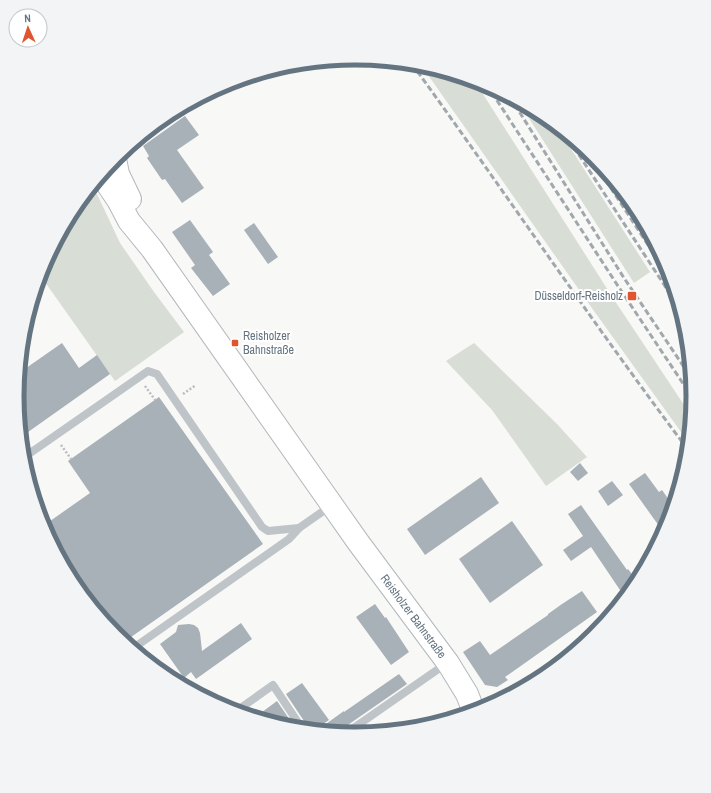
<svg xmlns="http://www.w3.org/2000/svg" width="711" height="793" font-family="'Archivo Narrow',sans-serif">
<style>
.green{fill:#d8ddd5}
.building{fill:#a8b1b7}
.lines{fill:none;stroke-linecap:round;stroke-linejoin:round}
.secondary-casing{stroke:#b2b8bc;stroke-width:24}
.path{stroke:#babdc0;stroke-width:2.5;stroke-dasharray:2 2;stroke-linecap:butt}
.lane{stroke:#bfc4c8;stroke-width:8}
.secondary{stroke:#fff;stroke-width:22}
.rail{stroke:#a1a8ad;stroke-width:3;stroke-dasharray:6 3;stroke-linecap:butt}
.poi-dot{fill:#de5530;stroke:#fff;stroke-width:1.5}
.labels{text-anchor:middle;stroke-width:4;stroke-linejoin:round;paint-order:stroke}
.poi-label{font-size:12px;fill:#647480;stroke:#fff;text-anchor:end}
.street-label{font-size:12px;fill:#647480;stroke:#fff}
.rim{fill:none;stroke:#647480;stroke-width:5}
</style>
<rect width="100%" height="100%" fill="#f8f8f6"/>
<g class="green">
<polygon points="421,65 474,80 613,298 692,417 689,443 594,311"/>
<polygon points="518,101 544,115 555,124 650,272 634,283"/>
<polygon points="88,192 97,194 120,243 154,292 184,332 115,381 40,275 43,267 74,208"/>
<polygon points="474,343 557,424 587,457 546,486 492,410 446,361"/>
</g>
<g class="building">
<polygon points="185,116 199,135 177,150 204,188 182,203 165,179 162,180 147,158 149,156 143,146"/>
<polygon points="190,220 213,252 209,255 230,284 213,296 191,268 195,265 172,232"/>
<polygon points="254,223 278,257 268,264 244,230"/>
<polygon points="62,343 79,368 97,355 110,374 21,437 17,396 19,373"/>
<polygon points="159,397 263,544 124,642 116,636 74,584 43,526 90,493 68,461"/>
<polygon points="580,463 588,473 578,481 570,472"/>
<polygon points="645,473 659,492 662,490 674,507 668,526 664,533 629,484"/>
<polygon points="481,477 499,503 425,555 407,529"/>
<polygon points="612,481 623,495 608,506 598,491"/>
<polygon points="581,505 627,570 628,569 638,582 622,593 591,547 571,561 563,550 583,536 568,514"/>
<polygon points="512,521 543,565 490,603 459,559"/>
<polygon points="582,591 597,612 505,677 508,680 497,687 485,685 463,652 480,641 490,655 548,615 548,614 562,604"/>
<polygon points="375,604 385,618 386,617 409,652 391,665 356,617"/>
<polygon points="241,623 252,639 196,679 191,672 184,678 160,644 176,632 178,625 189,624 194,625 198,628 200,633 202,651"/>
<polygon points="399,674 407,684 342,729 338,733 316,731 344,711 344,712"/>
<polygon points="302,683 329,720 313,731 308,730 308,727 286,694"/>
<polygon points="277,701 296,729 289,728 254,718"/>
</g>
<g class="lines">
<defs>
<g id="secondary">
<polyline points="115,159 118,174 130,199"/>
<path id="s1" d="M 101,175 L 118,200 L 129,221 L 152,249 L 358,542 L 448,663 L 467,694 L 474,712"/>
</g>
</defs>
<use href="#secondary" class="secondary-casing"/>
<g class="path">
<polyline points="145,386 155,400"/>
<polyline points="183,394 196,385"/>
<polyline points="61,445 71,459"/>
</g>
<g class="lane">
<polyline points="23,458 148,371 157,374 262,527 268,531 299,528"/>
<polyline points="132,649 289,539 299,528 332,505"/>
<polyline points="235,712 273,685 303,730"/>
<polyline points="345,734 447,663"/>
</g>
<use href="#secondary" class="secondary"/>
<g class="rail">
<path d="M 412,64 C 505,192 593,324 689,451"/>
<polyline points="487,85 616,283 694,400"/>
<polyline points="510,97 624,278 692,379"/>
<polyline points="564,132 682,312"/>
<polyline points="586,150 673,283"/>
</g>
</g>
<g class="poi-dot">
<rect x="627" y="291" width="10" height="10" rx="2"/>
<rect x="231" y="339" width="8" height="8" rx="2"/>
</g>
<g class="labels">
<g class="poi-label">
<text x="623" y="300">Düsseldorf-Reisholz</text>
<text x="243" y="340" text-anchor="start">Reisholzer<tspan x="243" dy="14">Bahnstraße</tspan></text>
</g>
<g class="street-label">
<text dy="4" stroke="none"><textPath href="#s1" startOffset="541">Reisholzer Bahnstraße</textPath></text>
</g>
</g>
<path d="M0 0H711V793H0ZM24 396a331 331 0 1 1 662 0a331 331 0 1 1-662 0Z" fill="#f3f4f5" fill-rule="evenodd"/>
<path class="rim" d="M24 396a331 331 0 1 1 662 0a331 331 0 1 1-662 0Z"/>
<g transform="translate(28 28) rotate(357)"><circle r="19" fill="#ffffff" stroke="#c1c7cc"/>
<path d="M0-3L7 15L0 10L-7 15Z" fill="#de5530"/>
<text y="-6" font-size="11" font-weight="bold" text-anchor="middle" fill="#647480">N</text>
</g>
</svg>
